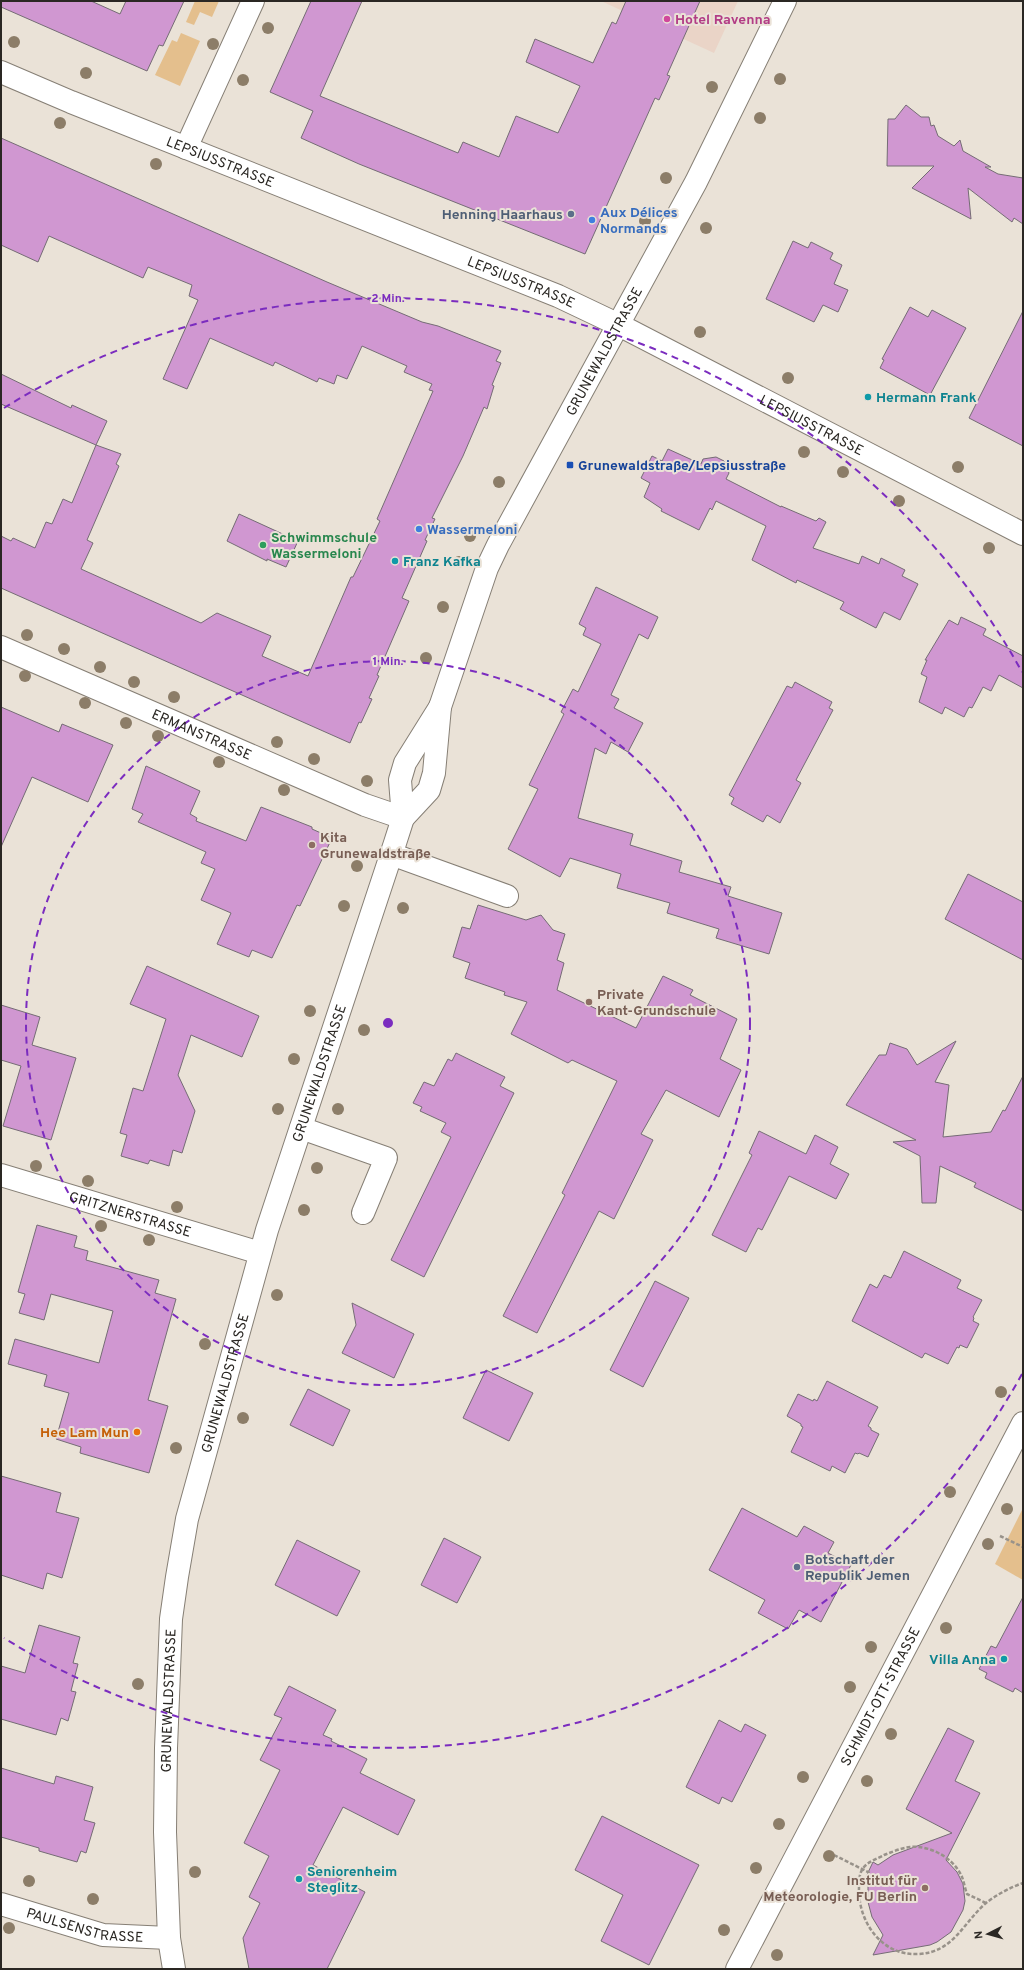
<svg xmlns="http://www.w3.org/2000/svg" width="1024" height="1970" font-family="Overpass,sans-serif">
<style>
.commercial{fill:#ead4c7}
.green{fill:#e4bf8d}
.building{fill:#d097d1;stroke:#756c75}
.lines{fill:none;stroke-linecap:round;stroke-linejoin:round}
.minor-casing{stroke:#867f75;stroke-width:24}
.major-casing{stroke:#867f75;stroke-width:24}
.path{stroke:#98928a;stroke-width:2.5;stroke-dasharray:4 2;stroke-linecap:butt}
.minor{stroke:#fff;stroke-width:22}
.major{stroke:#fff;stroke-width:22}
.tree{fill:#8c7d68}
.ring{fill:none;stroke:#7b2cbf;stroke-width:2;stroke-dasharray:7 5}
.hotel-dot{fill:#d1479c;stroke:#eae2d7;stroke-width:1.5}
.service-dot{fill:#5c6f8a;stroke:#eae2d7;stroke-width:1.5}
.shop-dot{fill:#3f7fe0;stroke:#eae2d7;stroke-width:1.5}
.culture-dot{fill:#0f9aa8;stroke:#eae2d7;stroke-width:1.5}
.transit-dot{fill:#1a4fb4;stroke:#eae2d7;stroke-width:1.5}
.leisure-dot{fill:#2e9e5b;stroke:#eae2d7;stroke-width:1.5}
.education-dot{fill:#8d6e63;stroke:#eae2d7;stroke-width:1.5}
.food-dot{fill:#e8710a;stroke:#eae2d7;stroke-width:1.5}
.labels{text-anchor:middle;stroke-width:4;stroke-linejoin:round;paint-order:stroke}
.hotel-label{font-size:14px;font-weight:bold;fill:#b23c85;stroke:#eae2d7;text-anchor:start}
.street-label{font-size:14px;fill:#2a2723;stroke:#eae2d7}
.shop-label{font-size:14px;font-weight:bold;fill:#366cbe;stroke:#eae2d7;text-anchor:start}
.service-label{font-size:14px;font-weight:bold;fill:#4e5e75;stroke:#eae2d7;text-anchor:end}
.culture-label{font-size:14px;font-weight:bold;fill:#0d838f;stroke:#eae2d7;text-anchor:start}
.transit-label{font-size:14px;font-weight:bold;fill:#164399;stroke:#eae2d7;text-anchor:start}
.leisure-label{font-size:14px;font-weight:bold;fill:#27864d;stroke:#eae2d7;text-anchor:start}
.education-label{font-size:14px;font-weight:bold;fill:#785e54;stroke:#eae2d7;text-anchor:start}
.food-label{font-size:14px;font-weight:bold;fill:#c56008;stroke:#eae2d7;text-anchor:end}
.centre{fill:#7b2cbf;stroke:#eae2d7;stroke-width:2}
.ring-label{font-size:12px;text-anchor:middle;font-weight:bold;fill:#7b2cbf;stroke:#eae2d7;stroke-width:4;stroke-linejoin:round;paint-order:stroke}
</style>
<rect width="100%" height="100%" fill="#eae2d7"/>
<polygon class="commercial" points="601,1 738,1 714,53"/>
<g class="green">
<polygon points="195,1 219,1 212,17 200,12 194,25 186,22"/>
<polygon points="181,33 200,41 180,86 155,75 172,40 177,42"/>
<polygon points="1023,1508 1023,1580 995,1564"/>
</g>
<g class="building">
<polygon points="1,1 91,1 120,14 126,1 184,1 163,46 159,45 147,71 1,7"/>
<polygon points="311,1 362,1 320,96 458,153 463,142 499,157 516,116 558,133 580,86 526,62 535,39 593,63 612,22 616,24 626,1 700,1 667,75 670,76 659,100 655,98 585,254 359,164 301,138 313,111 270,92"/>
<polygon points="906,105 921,117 929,117 931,126 934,125 938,136 954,146 960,140 963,151 991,167 985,167 998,174 1023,178 1023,224 1014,218 1012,222 968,188 971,219 912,188 934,166 887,166 888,119 895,119"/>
<polygon points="1,138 327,282 422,322 438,326 501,351 496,361 501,363 492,385 494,386 487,409 484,407 463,456 432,518 435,519 425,540 427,541 402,598 409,601 377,675 379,676 369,698 372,699 361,723 359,722 350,743 1,588 1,536 11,541 13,538 35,548 46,522 52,524 63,499 72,503 96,445 121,454 116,464 119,466 87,540 93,543 81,569 201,623 217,613 271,636 262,656 308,676 351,577 353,577 380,521 377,519 433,391 429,390 432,384 404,372 407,366 362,346 347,379 337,375 334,384 319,378 317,382 275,362 273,366 210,338 187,389 163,379 198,300 189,296 192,285 148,267 143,278 49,236 38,262 1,245"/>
<polygon points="793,241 808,248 811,242 833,253 830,259 842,265 834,284 848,290 838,312 823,305 814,322 766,299"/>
<polygon points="910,307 928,317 932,310 966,328 930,395 880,368 884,360 882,359"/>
<polygon points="1023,311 1023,446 969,418"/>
<polygon points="1,374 71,408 72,405 107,421 96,445 1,404"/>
<polygon points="668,449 701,464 703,459 716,457 724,461 729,473 726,479 781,507 781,506 816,521 819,518 826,522 813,548 859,564 862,556 879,564 881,558 905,570 902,576 918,584 900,620 884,612 876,628 840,609 844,602 797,580 796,583 752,560 766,526 716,501 712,510 710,508 699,530 661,511 662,509 644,497 650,483 641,478 652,456 662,461"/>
<polygon points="239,514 298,541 286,567 267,559 267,561 227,541"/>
<polygon points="596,587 658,617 648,639 639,634 611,695 619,699 614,708 643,723 628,752 611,742 606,754 595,748 578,818 633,834 630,845 682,861 679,872 731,887 728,896 782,913 769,954 716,938 719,929 667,913 670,903 617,888 621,874 570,858 560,877 508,849 538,789 529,785 564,714 561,712 573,689 578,692 601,644 583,635 586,628 579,624"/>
<polygon points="961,617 986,629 983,635 1023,656 1023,688 999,675 991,691 983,687 972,708 969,707 964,717 945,707 942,714 919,702 927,677 921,674 927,660 925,660 949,620 958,625"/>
<polygon points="795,682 832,702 829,708 833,710 796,780 801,783 780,823 767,815 763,822 731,804 734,798 729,795 787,686 792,688"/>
<polygon points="1,707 59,732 62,724 113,745 88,802 32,777 1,847"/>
<polygon points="146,766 200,791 190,814 197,818 196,821 246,841 261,807 312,827 312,829 332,838 300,906 297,905 272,958 252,950 249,957 217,944 231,913 201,900 215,869 201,863 206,852 138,822 143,814 132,809"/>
<polygon points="968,874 1023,902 1023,960 945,919"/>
<polygon points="478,905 526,920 541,915 553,930 565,934 557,960 564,963 557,990 636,1028 663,976 693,990 690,995 737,1019 720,1059 741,1070 719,1117 666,1090 641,1134 653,1140 614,1219 599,1211 537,1333 503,1316 565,1195 562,1193 617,1081 572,1060 568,1063 511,1034 527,1002 504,995 505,992 465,978 470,963 453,957 462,927 470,929"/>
<polygon points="147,966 259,1016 242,1057 191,1035 178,1075 195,1111 182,1153 173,1150 169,1166 150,1160 148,1164 121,1156 127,1135 120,1133 133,1088 143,1091 166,1019 130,1004"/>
<polygon points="1,1005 40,1017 32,1045 76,1058 51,1140 3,1126 21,1066 1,1060"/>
<polygon points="956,1041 935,1082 949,1085 943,1137 991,1132 1003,1110 1005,1111 1023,1076 1023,1211 974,1187 976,1183 940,1166 936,1203 922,1203 920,1156 893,1142 916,1140 846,1105 879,1055 886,1055 890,1043 907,1049 917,1065"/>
<polygon points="456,1053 505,1077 500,1086 514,1093 424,1277 391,1260 451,1137 441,1132 446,1123 420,1111 422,1107 413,1103 424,1082 434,1086 448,1059 452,1061"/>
<polygon points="759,1131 806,1154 815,1135 838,1147 830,1164 849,1174 836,1199 789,1176 762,1230 758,1228 746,1252 712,1235 752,1155 749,1153"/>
<polygon points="37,1225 77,1236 74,1247 88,1251 86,1260 159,1280 155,1293 176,1299 148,1400 168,1406 149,1473 80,1453 81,1447 56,1439 69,1393 44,1386 47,1375 8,1364 15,1339 99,1363 113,1311 51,1294 44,1320 19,1313 25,1294 18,1292"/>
<polygon points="904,1251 961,1280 957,1288 982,1300 973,1317 974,1318 973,1321 979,1324 967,1348 960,1345 959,1348 957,1347 948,1364 925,1353 922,1358 852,1321 870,1284 877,1288 884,1275 891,1278"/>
<polygon points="655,1281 689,1298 643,1387 610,1370"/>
<polygon points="352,1303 414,1334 394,1378 342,1353 356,1325"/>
<polygon points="486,1370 533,1393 509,1441 463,1418"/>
<polygon points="827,1381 878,1407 868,1426 871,1428 871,1430 879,1434 868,1457 859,1453 858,1454 855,1453 845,1473 832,1466 830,1471 791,1452 803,1427 801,1426 801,1424 787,1416 798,1394 813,1401 814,1399 817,1401"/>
<polygon points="308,1389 350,1410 333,1446 290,1425"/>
<polygon points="1,1476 61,1493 56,1512 79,1518 62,1578 47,1573 43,1589 1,1575"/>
<polygon points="742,1508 797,1537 804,1526 834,1542 828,1553 851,1565 821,1622 799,1610 788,1629 758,1613 765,1600 709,1570"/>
<polygon points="444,1538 481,1557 457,1603 421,1585"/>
<polygon points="297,1540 360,1571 337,1616 275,1585"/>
<polygon points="1023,1597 1023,1693 1015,1688 1013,1692 985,1678 987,1673 979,1669 991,1646 996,1648"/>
<polygon points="39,1625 80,1637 73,1663 78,1664 71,1691 76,1692 68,1721 61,1718 56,1735 1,1719 1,1666 25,1673"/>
<polygon points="289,1686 336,1710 323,1735 332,1739 331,1741 367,1759 360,1773 415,1800 398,1835 343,1807 313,1865 365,1892 327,1969 249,1969 243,1938 260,1903 249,1897 269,1856 244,1843 280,1770 260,1760 282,1718 274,1715"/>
<polygon points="719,1720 741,1732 745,1724 766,1735 732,1802 722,1797 719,1804 686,1787"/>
<polygon points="948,1728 974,1741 955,1781 980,1793 946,1860 957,1872 963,1884 965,1901 963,1910 951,1932 937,1942 930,1945 873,1955 883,1935 872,1917 868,1902 868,1886 863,1883 873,1862 878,1865 893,1855 952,1833 906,1809"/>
<polygon points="1,1768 54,1784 56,1776 93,1787 84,1820 95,1823 86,1853 81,1851 77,1862 39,1851 39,1848 1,1837"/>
<polygon points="602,1816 699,1865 649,1965 601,1941 623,1895 575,1870"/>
</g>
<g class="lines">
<defs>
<g id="minor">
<path id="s1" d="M 1,72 L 71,102 L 558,296 L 619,325 L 1023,534"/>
<polyline points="186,148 253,1"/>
<path id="s2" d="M 1,647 L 365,805 L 403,818"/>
<polyline points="391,854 507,896"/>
<polyline points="301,1128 386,1158 363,1213"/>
<path id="s3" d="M 1,1175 L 260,1253"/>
<path id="s4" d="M 1,1904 L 103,1935 L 169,1938"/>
<path id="s5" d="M 737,1969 L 1023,1423"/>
</g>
<g id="major">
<path id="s6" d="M 403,818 L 400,780 L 405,763 L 440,707 L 487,568 L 498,545 L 696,182 L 785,1"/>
<path id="s7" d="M 174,1969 L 169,1938 L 165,1832 L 166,1748 L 171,1619 L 177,1577 L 187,1519 L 267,1230 L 395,843 L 403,818 L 429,790 L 434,773 L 440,707"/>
</g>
</defs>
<use href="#minor" class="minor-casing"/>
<use href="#major" class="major-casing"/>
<g class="path">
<polyline points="1000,1536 1023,1547"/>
<polyline points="834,1855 874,1875"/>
<path d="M 986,1903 L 967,1894 C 965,1889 964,1882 962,1877 C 954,1858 930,1845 910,1847 C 901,1848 892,1852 884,1855 C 877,1859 866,1862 862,1870 C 859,1875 859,1882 859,1888 C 858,1921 881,1956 918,1954 C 953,1953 963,1923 986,1903 C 996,1895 1011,1887 1023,1883"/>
</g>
<use href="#minor" class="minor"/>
<use href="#major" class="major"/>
</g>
<g class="tree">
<circle cx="268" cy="28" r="6"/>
<circle cx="14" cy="42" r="6"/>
<circle cx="213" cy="44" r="6"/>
<circle cx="86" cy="73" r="6"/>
<circle cx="780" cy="79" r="6"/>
<circle cx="243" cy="80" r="6"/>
<circle cx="712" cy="87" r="6"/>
<circle cx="760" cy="118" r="6"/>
<circle cx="60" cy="123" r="6"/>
<circle cx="156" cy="164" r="6"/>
<circle cx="666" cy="178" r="6"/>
<circle cx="645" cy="221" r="6"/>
<circle cx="706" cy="228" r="6"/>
<circle cx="700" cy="332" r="6"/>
<circle cx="788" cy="378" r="6"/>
<circle cx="804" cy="452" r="6"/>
<circle cx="958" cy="467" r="6"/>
<circle cx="843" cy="472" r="6"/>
<circle cx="499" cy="482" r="6"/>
<circle cx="899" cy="501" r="6"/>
<circle cx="470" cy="536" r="6"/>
<circle cx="989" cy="548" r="6"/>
<circle cx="459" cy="562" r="6"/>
<circle cx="443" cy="607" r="6"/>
<circle cx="27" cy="635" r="6"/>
<circle cx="64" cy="649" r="6"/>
<circle cx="426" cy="658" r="6"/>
<circle cx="100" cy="667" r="6"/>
<circle cx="25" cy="676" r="6"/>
<circle cx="134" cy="682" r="6"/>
<circle cx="174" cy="697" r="6"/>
<circle cx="85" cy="703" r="6"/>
<circle cx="126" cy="723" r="6"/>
<circle cx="158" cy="736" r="6"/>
<circle cx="277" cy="742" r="6"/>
<circle cx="314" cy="759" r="6"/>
<circle cx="219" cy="762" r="6"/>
<circle cx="367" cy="781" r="6"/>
<circle cx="284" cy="790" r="6"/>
<circle cx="357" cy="866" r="6"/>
<circle cx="344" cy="906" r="6"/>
<circle cx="403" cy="908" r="6"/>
<circle cx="310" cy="1011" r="6"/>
<circle cx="364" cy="1030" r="6"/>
<circle cx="294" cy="1059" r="6"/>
<circle cx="278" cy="1109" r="6"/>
<circle cx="338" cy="1109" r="6"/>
<circle cx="36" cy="1166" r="6"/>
<circle cx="317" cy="1168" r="6"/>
<circle cx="88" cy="1181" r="6"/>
<circle cx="177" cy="1207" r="6"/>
<circle cx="304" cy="1210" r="6"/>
<circle cx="101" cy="1226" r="6"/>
<circle cx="149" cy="1240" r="6"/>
<circle cx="277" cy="1295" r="6"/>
<circle cx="205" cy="1344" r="6"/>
<circle cx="1001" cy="1392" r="6"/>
<circle cx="243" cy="1418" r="6"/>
<circle cx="176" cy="1448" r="6"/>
<circle cx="950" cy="1492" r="6"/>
<circle cx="1007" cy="1509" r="6"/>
<circle cx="988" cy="1544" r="6"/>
<circle cx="946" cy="1628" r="6"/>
<circle cx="871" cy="1647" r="6"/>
<circle cx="138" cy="1684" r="6"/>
<circle cx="850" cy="1687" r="6"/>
<circle cx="891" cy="1734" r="6"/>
<circle cx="803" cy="1777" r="6"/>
<circle cx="867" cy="1781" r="6"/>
<circle cx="779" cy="1824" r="6"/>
<circle cx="829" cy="1856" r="6"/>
<circle cx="756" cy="1868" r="6"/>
<circle cx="195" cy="1872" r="6"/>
<circle cx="29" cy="1881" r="6"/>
<circle cx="93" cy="1899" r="6"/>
<circle cx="9" cy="1928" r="6"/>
<circle cx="724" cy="1930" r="6"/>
<circle cx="777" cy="1955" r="6"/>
</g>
<g class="ring">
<circle cx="388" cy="1023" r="362"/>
<path d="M1022 1374A725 725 0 0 1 4 1638M4 408A725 725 0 0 1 1022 672"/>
</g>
<circle class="hotel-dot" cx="667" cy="19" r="4"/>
<g class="service-dot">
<circle cx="571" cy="214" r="4"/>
<circle cx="797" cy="1567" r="4"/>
</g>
<g class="shop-dot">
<circle cx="592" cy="220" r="4"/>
<circle cx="419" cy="529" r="4"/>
</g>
<g class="culture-dot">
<circle cx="868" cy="397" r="4"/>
<circle cx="395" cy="561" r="4"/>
<circle cx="1004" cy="1659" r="4"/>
<circle cx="299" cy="1879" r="4"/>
</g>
<rect class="transit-dot" x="566" y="461" width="8" height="8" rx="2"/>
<circle class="leisure-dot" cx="263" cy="545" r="4"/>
<g class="education-dot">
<circle cx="312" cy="845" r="4"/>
<circle cx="589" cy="1002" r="4"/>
<circle cx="925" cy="1888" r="4"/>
</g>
<circle class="food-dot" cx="137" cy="1432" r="4"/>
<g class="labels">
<g class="hotel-label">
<text x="675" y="24">Hotel Ravenna</text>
</g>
<g class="street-label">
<text dy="5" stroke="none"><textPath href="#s1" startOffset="237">LEPSIUSSTRASSE</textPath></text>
<text dy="5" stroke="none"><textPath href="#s1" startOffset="561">LEPSIUSSTRASSE</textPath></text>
<text dy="5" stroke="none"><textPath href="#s6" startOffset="515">GRUNEWALDSTRASSE</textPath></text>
<text dy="5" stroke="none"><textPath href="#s1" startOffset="885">LEPSIUSSTRASSE</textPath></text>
<text dy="5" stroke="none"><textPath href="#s2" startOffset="219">ERMANSTRASSE</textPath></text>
<text dy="5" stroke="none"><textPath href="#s7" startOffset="917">GRUNEWALDSTRASSE</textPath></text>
<text dy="5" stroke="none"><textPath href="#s3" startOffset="135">GRITZNERSTRASSE</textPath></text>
<text dy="5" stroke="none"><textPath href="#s7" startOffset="593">GRUNEWALDSTRASSE</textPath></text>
<text dy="5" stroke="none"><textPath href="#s5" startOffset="308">SCHMIDT-OTT-STRASSE</textPath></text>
<text dy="5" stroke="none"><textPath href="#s7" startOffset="269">GRUNEWALDSTRASSE</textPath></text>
<text dy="5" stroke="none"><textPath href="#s4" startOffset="87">PAULSENSTRASSE</textPath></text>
</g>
<g class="shop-label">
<text x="600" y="217">Aux Délices<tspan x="600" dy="16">Normands</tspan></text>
<text x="427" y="534">Wassermeloni</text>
</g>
<g class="service-label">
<text x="563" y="219">Henning Haarhaus</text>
<text x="805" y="1564" text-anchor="start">Botschaft der<tspan x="805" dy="16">Republik Jemen</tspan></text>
</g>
<g class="culture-label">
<text x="876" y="402">Hermann Frank</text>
<text x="403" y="566">Franz Kafka</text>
<text x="996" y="1664" text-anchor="end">Villa Anna</text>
<text x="307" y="1876">Seniorenheim<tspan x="307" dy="16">Steglitz</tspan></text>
</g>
<g class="transit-label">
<text x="578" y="470">Grunewaldstraße/Lepsiusstraße</text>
</g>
<g class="leisure-label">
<text x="271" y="542">Schwimmschule<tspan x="271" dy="16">Wassermeloni</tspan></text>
</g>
<g class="education-label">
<text x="320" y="842">Kita<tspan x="320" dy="16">Grunewaldstraße</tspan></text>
<text x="597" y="999">Private<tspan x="597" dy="16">Kant-Grundschule</tspan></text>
<text x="917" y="1885" text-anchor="end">Institut für<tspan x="917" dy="16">Meteorologie, FU Berlin</tspan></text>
</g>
<g class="food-label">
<text x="129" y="1437">Hee Lam Mun</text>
</g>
</g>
<circle cx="388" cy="1023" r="6" class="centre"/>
<g class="ring-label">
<text x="388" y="302">2 Min.</text>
<text x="388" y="665">1 Min.</text>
</g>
<rect width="1024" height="1970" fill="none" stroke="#2a2723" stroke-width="4"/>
<g transform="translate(988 1934) rotate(264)" stroke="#eae2d7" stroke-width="3" paint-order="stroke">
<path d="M0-3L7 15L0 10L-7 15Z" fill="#2a2723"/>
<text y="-6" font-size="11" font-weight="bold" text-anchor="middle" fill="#2a2723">N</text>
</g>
</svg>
